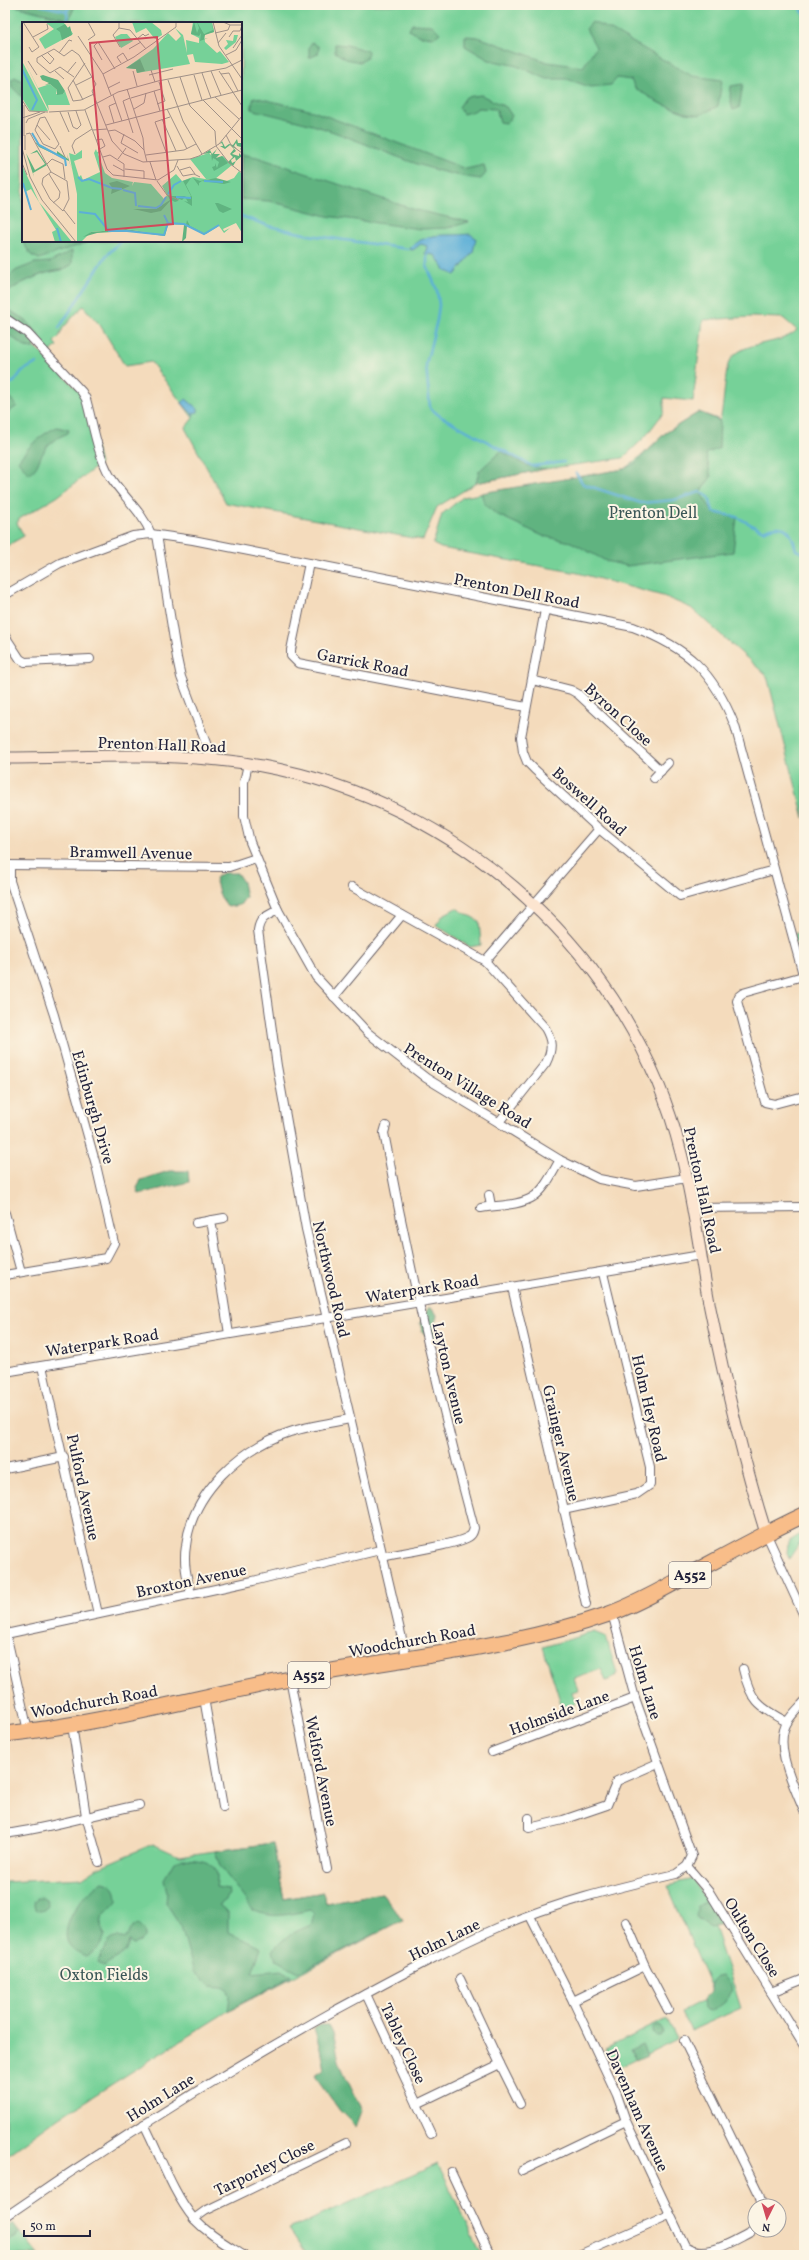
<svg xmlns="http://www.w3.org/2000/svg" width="809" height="2260" font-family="Vollkorn,serif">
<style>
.green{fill:#76d198;stroke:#4c7a6a;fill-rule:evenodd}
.forest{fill:#60b380;stroke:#416a5e}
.water{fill:#5cafd7;stroke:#3f6889}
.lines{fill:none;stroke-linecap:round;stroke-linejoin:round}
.stream{stroke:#5cafd7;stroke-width:2.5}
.street-casing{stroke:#6c6368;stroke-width:10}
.secondary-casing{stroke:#6c6368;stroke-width:13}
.highway-casing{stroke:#6c6368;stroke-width:17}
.street{stroke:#fff;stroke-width:8}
.secondary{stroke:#fce5d0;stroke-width:11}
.highway{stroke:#f8bd89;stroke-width:15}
.labels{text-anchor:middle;stroke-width:4;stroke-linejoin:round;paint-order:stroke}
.shield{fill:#fcf5e5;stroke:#63616e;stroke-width:1}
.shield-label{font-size:15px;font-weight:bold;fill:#22223b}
.park-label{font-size:16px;fill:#3b5757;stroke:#fcf5e5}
.street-label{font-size:16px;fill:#22223b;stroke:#fcf5e5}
.inset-river{fill:none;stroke:#5cafd7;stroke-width:2}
.inset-road{fill:none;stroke:#a09188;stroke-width:1}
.view{fill:#d1495b;fill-opacity:0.15;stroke:#d1495b;stroke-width:2}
.inset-edge{fill:none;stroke:#22223b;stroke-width:2}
</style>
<rect width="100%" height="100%" fill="#fcf5e5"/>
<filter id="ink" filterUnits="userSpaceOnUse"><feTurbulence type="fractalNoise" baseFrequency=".025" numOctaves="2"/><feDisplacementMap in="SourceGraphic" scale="8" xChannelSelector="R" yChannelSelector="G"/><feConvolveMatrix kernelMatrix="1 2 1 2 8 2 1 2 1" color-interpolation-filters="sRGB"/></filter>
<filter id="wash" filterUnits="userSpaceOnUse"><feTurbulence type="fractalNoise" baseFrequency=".012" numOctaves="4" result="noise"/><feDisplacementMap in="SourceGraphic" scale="16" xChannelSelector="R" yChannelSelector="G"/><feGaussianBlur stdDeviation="0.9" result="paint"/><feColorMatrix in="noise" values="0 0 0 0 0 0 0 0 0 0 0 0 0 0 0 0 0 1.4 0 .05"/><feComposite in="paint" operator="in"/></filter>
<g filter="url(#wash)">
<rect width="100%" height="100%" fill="#f4dbbc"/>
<g class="green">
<path d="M 5,5 L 12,5 L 69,20 L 75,5 L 804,5 L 804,818 L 767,676 L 691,608 L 663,596 L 578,573 L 441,548 L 433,544 L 442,514 L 463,497 L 624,469 L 641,456 L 664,434 L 699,412 L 720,420 C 724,407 725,370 729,362 C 743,338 778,348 797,330 L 783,318 L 751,317 L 703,320 L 693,401 L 664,398 L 664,412 L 645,437 L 623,458 L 545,469 L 476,483 L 437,507 L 423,540 L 226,503 L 185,428 L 193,418 L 151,362 L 125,366 L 100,325 L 83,306 L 63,328 L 59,337 L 54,342 L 57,346 L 49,353 L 36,340 L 29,323 L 5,307 L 5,295 C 15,285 30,279 43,274 C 55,270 62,272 72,264 L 5,287 ZM 23,23 L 241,23 L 241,241 L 23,241 Z"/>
<polygon points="5,332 26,347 36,348 78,390 86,407 100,464 57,497 19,519 17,523 24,536 5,547"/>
<polygon points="456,908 479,921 481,945 470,947 436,925 443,915"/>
<polygon points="804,931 804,949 798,951 794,934"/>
<polygon points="804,1532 804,1536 789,1559 787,1553 788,1542"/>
<polygon points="594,1632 606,1637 617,1673 614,1678 606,1681 601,1669 574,1679 578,1690 572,1692 576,1704 562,1707 543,1647"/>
<polygon points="273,1843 284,1899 324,1892 326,1903 382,1893 403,1920 228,2011 60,2117 5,2157 5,1882 82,1878 97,1868 153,1844 179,1856"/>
<polygon points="693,1879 705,1899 741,2008 690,2031 681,2012 714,1995 667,1885"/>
<polygon points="667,2019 677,2039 616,2069 605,2049"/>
<polygon points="438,2164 482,2255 307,2255 289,2229"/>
<polygon points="19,2231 38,2255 5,2255 5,2243 16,2237"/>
</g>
<g class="forest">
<polygon points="12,5 75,5 69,20"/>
<polygon points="592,22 611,30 692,76 722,80 718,106 700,115 686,113 659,103 635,88 631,80 617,78 611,85 590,87 567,79 547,79 517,66 489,60 465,46 465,36 478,37 547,62 583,67 596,47 586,29"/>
<polygon points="412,24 432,25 440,33 435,37 420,36 409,30"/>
<polygon points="312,42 319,47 318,54 309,58 309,47"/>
<polygon points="335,44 347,45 368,51 367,57 360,62 346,59 335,52"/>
<polygon points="15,77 23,82 23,98 12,87 11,80"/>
<polygon points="743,84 739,108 733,110 730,97 731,86"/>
<polygon points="481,95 506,107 512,116 506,123 500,122 496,109 478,108 474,111 463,114 459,107 466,97"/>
<path d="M 254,97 L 313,111 L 466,169 L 484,165 L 486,173 L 481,179 C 427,173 384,150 334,132 C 307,122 279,117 251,109 Z"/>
<polygon points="241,154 257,157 416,210 469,222 447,228 420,229 327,216 269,201 241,199"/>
<polygon points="23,238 23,241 91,241 39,259 31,255 22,241"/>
<path d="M 72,251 L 72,264 C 62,272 55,270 43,274 C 30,279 15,285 5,295 L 5,279 L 17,270 L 35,263 L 50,262 Z"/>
<polygon points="5,307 29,323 39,335 33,348 26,347 5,332"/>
<polygon points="5,392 17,406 5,415"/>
<polygon points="699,412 720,421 719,448 706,454 711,477 700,492 713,512 737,517 733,552 627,566 606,561 571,542 543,536 496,514 485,505 481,493 624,469 636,463 664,434"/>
<path d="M 57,427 L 69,430 L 68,433 C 57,438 48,442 43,453 C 37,462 40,466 29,474 L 18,461 C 29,446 40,435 57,427 Z"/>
<polygon points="501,451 525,465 545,469 476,483 479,471"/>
<polygon points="223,873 237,873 243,882 246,897 240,905 228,907 220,896 215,878"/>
<polygon points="169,1171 188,1171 189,1182 139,1194 137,1188 141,1180"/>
<polygon points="429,1307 434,1310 437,1315 434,1333 440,1338 434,1345 422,1331 420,1323"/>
<path d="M 273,1843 L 284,1899 L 324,1892 L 326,1903 L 382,1893 L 403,1920 L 299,1972 L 276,1960 L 273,1951 C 283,1937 296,1931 311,1925 L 314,1914 L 310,1910 C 290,1914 272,1920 253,1910 L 220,1866 L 215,1851 Z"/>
<path d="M 183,1859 C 203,1860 222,1861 216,1887 L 228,1889 L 229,1894 L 226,1900 L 219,1905 L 228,1912 L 228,1932 L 261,1948 L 252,1973 L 282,1970 L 292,1976 L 228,2011 L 230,1995 L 227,1990 L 222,1987 L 211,1986 L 194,1972 L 181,1926 L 166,1903 L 167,1892 L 164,1879 L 174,1862 Z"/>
<path d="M 103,1882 C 115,1885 117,1891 117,1902 L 102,1918 L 101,1926 L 105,1935 C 101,1946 97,1952 85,1956 C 78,1952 72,1950 68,1943 C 59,1925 86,1888 103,1882 Z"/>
<circle cx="41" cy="1904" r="7"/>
<path d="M 707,1901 C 716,1907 722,1912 722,1924 L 710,1927 L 696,1917 L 698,1906 Z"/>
<path d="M 139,1924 L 145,1930 L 146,1936 L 140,1942 L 133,1944 L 129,1941 C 128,1956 114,1958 104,1966 L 98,1963 C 104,1950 108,1933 125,1939 L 134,1925 Z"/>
<path d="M 722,1976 C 742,1992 727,2000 711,2011 L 704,2009 L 703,1999 L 711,1991 L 711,1982 L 716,1977 Z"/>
<path d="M 319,2025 L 329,2025 C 338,2039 335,2051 341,2066 C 347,2081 356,2096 362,2111 L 356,2127 L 340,2111 L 315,2076 L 324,2070 L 320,2048 L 314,2029 Z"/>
<circle cx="658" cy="2031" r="5"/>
<polygon points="642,2044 647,2055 636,2060 630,2050"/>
<polygon points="13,2223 19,2231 16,2237 5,2243 5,2229"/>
</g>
<g class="water">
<path d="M 470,234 L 476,238 L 473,252 L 455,275 L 445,270 L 435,255 L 425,254 L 427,246 L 421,244 L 413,250 L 408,249 C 429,230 443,237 470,234 Z"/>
<polygon points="186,399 198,409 198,412 193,413 194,416 182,403"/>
</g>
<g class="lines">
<g class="stream">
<polyline points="40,5 67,11"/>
<polyline points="798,5 804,14"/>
<polyline points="68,23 67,11 70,5"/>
<polyline points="241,216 269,226 309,235 408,249"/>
<polyline points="427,255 427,266 437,290 439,305 437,320 426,364 430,408 440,416 532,466 564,462"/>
<polyline points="59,328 106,256 121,241"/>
<polyline points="5,385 14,382 22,371 37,363"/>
<path d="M 576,473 L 583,484 L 641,503 L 674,500 L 700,492 L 709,497 L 713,512 L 737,517 L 763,531 C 784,522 791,528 796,550 L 804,553"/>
</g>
</g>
</g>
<g filter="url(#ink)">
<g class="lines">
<defs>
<g id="street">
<path d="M 5,318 L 27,333 L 82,392 L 86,399 C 93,424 97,453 110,476 C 123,497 142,511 151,534"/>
<polyline points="157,535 177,658 181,677 212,759"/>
<polyline points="309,563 291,650 291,656 298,663 526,707"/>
<path d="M 5,595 L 60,563 L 133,536 L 151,534 L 193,540 L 633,627 C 688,648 713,671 735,726 L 804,978"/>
<polyline points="545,610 521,737 523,752 527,762 534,769 599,829 680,896 774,870"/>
<polyline points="5,636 20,659 25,662 90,659"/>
<polyline points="532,680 571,690 578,694 661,771"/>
<polyline points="248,764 244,782 244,816 250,842 278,910 316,977 368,1033 426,1078 560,1160 599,1179 636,1186 687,1178"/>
<polyline points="654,778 668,763"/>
<polyline points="6,865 229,867 256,858"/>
<path d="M 352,887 L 485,961 L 545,1028 C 552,1040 553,1049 546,1063 L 499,1122"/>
<path d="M 278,910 C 267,916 260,917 258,930 L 277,1066 L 306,1229 L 407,1660"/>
<polyline points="485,961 599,829"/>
<polyline points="803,976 743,993 739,996 737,1001 765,1102 774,1104 804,1096"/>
<polyline points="334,997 402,915"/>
<polyline points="489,1195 491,1206"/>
<path d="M 481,1208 C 497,1205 519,1206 533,1197 C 545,1190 553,1171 560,1160"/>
<polyline points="693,1208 804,1207"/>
<polyline points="5,1213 21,1272"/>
<polyline points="211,1220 229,1334"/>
<polyline points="196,1223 224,1218"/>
<polyline points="5,1275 106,1258 114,1243 96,1165 54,1015 10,881 10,865"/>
<polyline points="512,1287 586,1604"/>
<polyline points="42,1366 98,1614"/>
<polyline points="5,1372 701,1255"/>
<polyline points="5,1469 64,1457"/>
<polyline points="563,1510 637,1494 650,1485 650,1467 603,1273"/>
<polyline points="766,1533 804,1616"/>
<path d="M 382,1557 C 399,1553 458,1545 470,1536 C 473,1534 473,1532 474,1528 C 439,1398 409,1266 384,1133 L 386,1126"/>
<path d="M 191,1594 C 187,1578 183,1563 186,1546 C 192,1492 241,1448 290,1432 C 309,1426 330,1423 350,1419"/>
<polyline points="5,1629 28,1731"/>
<polyline points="6,1634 253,1581 380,1550"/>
<path d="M 743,1669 C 750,1700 759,1708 787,1722"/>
<polyline points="290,1679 327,1869"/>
<polyline points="204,1698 223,1807"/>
<path d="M 804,1702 C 799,1708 792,1714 788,1721 C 772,1745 795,1788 804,1811"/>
<polyline points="72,1725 86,1816 99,1862"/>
<polyline points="492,1752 635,1698"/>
<polyline points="529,1818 529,1828 563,1820 607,1805 617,1781 658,1763"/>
<path d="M 5,1834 C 51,1828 94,1814 139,1805"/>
<polyline points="687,1866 710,1893 804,2046"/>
<path d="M 530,1916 L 573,2001 L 617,2095 L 626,2121 L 685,2246 C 706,2260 731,2242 751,2232 L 755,2227"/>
<polyline points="626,1922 645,1966 668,2010"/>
<polyline points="771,1992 804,1979"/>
<polyline points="366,1994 417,2104 500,2064 460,1979"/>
<polyline points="573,2001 645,1966"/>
<polyline points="684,2041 759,2194 762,2206"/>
<polyline points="500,2064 520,2104"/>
<polyline points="417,2104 431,2134"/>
<path d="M 144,2124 C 160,2155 172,2192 194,2219 C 208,2234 226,2244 243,2255"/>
<polyline points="522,2171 626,2121"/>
<polyline points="451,2172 490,2255"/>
<path d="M 5,2217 C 111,2143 221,2074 334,2011 C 388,1982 442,1952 497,1928 C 554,1903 616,1888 676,1874 L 687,1866 L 692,1856 L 635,1698 L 612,1613"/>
<polyline points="194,2219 205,2211 346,2143"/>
<polyline points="579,2255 669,2215"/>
</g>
<path id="secondary" d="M 5,758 C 90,758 178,750 262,766 C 461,802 632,956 681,1153 C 694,1204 700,1256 710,1308 C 725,1383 743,1460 766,1533"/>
<path id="highway" d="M 5,1734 C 108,1723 208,1694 310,1675 C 410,1656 513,1648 609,1614 C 635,1605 661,1590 685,1577 C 724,1556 763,1534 804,1515"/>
</defs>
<use href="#street" class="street-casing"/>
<use href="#secondary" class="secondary-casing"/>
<use href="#highway" class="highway-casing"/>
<use href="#street" class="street"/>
<use href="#secondary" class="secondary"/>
<use href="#highway" class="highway"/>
</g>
</g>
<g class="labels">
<g class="shield">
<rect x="669" y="1562" width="42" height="26" rx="3"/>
<rect x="288" y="1662" width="42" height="26" rx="3"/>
</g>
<g class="shield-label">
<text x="690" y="1580">A552</text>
<text x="309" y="1680">A552</text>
</g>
<g class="park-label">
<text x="653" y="518">Prenton Dell</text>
<text x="104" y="1980">Oxton Fields</text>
</g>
<g class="street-label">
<text transform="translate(517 590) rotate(11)" y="6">Prenton Dell Road</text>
<text transform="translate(363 662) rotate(11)" y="6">Garrick Road</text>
<text transform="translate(619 714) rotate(42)" y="6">Byron Close</text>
<text transform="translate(162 744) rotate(2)" y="6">Prenton Hall Road</text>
<text transform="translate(590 801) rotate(42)" y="6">Boswell Road</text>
<text transform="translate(131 852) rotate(1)" y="6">Bramwell Avenue</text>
<text transform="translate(468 1085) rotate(32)" y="6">Prenton Village Road</text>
<text transform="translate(94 1107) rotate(74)" y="6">Edinburgh Drive</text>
<text transform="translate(703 1190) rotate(78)" y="6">Prenton Hall Road</text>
<text transform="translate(332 1279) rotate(77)" y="6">Northwood Road</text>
<text transform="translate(422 1288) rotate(-9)" y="6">Waterpark Road</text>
<text transform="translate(102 1342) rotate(-9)" y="6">Waterpark Road</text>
<text transform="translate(450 1373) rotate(77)" y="6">Layton Avenue</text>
<text transform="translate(650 1408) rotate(77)" y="6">Holm Hey Road</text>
<text transform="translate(562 1443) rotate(77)" y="6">Grainger Avenue</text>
<text transform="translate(84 1487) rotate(78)" y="6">Pulford Avenue</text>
<text transform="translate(191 1580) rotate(-12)" y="6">Broxton Avenue</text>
<text transform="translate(412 1640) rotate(-10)" y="6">Woodchurch Road</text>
<text transform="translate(646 1682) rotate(73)" y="6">Holm Lane</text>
<text transform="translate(94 1701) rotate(-10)" y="6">Woodchurch Road</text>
<text transform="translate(559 1712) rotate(-20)" y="6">Holmside Lane</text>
<text transform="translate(322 1771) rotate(79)" y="6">Welford Avenue</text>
<text transform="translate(753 1937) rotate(58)" y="6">Oulton Close</text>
<text transform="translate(444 1939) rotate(-26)" y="6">Holm Lane</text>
<text transform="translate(404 2043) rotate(65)" y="6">Tabley Close</text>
<text transform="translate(160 2097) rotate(-32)" y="6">Holm Lane</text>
<text transform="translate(638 2110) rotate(66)" y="6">Davenham Avenue</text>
<text transform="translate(264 2167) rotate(-26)" y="6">Tarporley Close</text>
</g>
</g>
<g transform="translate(22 22)">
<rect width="220" height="220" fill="#f4dbbc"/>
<path d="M 23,0 L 45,0 L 42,1 L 45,6 L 47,5 L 51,12 L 23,27 L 17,17 L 32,7 ZM 110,0 L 129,0 L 139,8 L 140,13 L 133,17 L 124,6 L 114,11 ZM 171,0 L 190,0 L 192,10 L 182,12 L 183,20 L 195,31 L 198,29 L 207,40 L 200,42 L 173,40 L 171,32 L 165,33 L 168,42 L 115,51 L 114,47 L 104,46 L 131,27 L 146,11 L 154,19 L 159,14 L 153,6 L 161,13 L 165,31 L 164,18 L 177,21 L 177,16 L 169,12 ZM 99,12 L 105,12 L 111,19 L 99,26 L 93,15 ZM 212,13 L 216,13 L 214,20 L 204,28 L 202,26 L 206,22 L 204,18 L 211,19 ZM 0,34 L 16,66 L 28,62 L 35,68 L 34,72 L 41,72 L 43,69 L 48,83 L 26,83 L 27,89 ZM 0,39 L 26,89 L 8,89 L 0,76 ZM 74,127 L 75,130 L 78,129 L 76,132 L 83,151 L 90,156 L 111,160 L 110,164 L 112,160 L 129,162 L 142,177 L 145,173 L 140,164 L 154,152 L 160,159 L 171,155 L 202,160 L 212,156 L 217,149 L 220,152 L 220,211 L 214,201 L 201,207 L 202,209 L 208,206 L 202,211 L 197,204 L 184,212 L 165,203 L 146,201 L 142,213 L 104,207 L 69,210 L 59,220 L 55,220 L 55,172 L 47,131 L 53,133 L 60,128 L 60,136 L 52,139 L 57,155 L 59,153 L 61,158 L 78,150 L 72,131 ZM 187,131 L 194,138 L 201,134 L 210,143 L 193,157 L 184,157 L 168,137 ZM 0,143 L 17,180 L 50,220 L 33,220 L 30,210 L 34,208 L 9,167 L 3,170 L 0,161 Z" fill="#76d198"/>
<path d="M 172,0 L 175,11 L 177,6 L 175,0 L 182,12 L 191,8 L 190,0 L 192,10 L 183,13 L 182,17 L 186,16 L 178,19 L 179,11 L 177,14 L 169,12 ZM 43,2 L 46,6 L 48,4 L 50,13 L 40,18 L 38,10 L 34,7 ZM 118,37 L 123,49 L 115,51 L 114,47 L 104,46 ZM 21,53 L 36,58 L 43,69 L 41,72 L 35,73 L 35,68 L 28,62 L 23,63 L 27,61 L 20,58 L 18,54 ZM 215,117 L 216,121 L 220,121 L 220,126 L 218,128 L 219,125 L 215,124 L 214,121 L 212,124 L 215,127 L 211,125 L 214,129 L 210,132 L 217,134 L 217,131 L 220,134 L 214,139 L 213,135 L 209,138 L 210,141 L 214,139 L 211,144 L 206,140 L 211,135 L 208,132 L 212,127 L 208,123 L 203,127 L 198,124 L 201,124 L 200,121 L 198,122 L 200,119 L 203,125 L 207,122 L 211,123 ZM 13,120 L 35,132 L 35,129 L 46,137 L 45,132 L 50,148 L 47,139 L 17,125 ZM 195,127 L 192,132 L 198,132 L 194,136 L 200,134 L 206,141 L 192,149 L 190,145 L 193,144 L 193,141 L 195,146 L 197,140 L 191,136 L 190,139 L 189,131 L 181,132 L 188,128 L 190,132 ZM 15,128 L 25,143 L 11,151 L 12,155 L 4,131 L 13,148 L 23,142 L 15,130 L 8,132 ZM 169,156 L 164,163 L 170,175 L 170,184 L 162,179 L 166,180 L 163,175 L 160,178 L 155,176 L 156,179 L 153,180 L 149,178 L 139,189 L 129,191 L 111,187 L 134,187 L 148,178 L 146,174 L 162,174 L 167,176 L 169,174 L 161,159 ZM 171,156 L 178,159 L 194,156 L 209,160 L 202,162 L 180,159 L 177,161 L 177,164 ZM 95,159 L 108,164 L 89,172 L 90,166 L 87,161 ZM 193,181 L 196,181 L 210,187 L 201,191 L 197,189 ZM 165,198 L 168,204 L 184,212 L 165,204 L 164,216 L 160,220 L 162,203 L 146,202 L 143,214 L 105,209 L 75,211 L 61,215 L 69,210 L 104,207 L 142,213 L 145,201 L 164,203 Z" fill="#60b380"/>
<path class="inset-river" d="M 0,47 L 15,78 L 10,88M 10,111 L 17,123 L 43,137 L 44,144M 56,155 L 60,159 L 67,157 L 90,166 L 100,167M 182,159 L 201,160M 1,161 L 9,188M 101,168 L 113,171 L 114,184M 146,172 L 152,163 L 159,159M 154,175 L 169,176M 116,184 L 134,186 L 139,183 L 144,175M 57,190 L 73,192 L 87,209 L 105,209 L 142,213 L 146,201 L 142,193M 146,201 L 162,202 L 182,212 L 197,203M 35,206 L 39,220"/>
<path class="inset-road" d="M 1,0 L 17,25 L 10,30 L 7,25M 97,0 L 97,6 L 91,13 L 98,25M 191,0 L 197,24 L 220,57M 201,0 L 208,3 L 220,3M 97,6 L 108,8 L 124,27M 193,11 L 206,8 L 208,3M 56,14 L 81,52M 11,15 L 26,7 L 25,2M 207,15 L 211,9 L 218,9 L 220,3M 115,17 L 121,12 L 123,14 L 127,12M 66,18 L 73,13 L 66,0M 196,21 L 204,11M 211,26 L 220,13M 107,27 L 119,20M 37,31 L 47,18 L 50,19M 19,33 L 28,42 L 32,37 L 25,30M 204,33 L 214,28 L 220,18M 80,38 L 72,24 L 76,20 L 93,47M 6,39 L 15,53M 63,41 L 46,66 L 51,79 L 59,78 L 72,72M 99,41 L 95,35 L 101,31 L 106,39M 129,48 L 133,60M 33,49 L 42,57M 111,49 L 115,64M 189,49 L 199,73M 197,49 L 220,84M 45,51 L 54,40M 180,51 L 189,76M 199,52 L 207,51 L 216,69M 127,53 L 151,47M 172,53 L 180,78M 52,55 L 38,45 L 28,51 L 15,40 L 15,36 L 32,27 L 42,34 L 50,28 L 57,33 L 74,62 L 70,69 L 90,119 L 102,132 L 121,140 L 168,137 L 177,134 L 197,122 L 220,94M 158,55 L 168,84 L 193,109 L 194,123M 51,58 L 61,78M 146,58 L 161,99 L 180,132M 54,63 L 70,55M 86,66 L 98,60M 105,67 L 121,116 L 122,128M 132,69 L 138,89M 89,73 L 81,52 L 112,35 L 154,5 L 154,0M 91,73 L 100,99M 193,75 L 217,97M 108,76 L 101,79 L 111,111M 109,76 L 139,67M 0,78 L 7,89 L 26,90M 181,78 L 220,117M 135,82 L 143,79 L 137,60M 112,87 L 122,81 L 124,71M 145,87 L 165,127M 63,88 L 85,147 L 91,153 L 136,158 L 152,148 L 156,138M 27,90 L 62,88 L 96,70 L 136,59 L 204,46 L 220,38M 38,90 L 47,110M 46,90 L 51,105 L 55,107 L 59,103 L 54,89M 23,95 L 37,122 L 33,127 L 21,122 L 13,108 L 18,96 ZM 0,96 L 18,90M 140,97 L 154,129M 4,101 L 6,97 L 23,90M 92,101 L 87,84 L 94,81M 15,103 L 28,118M 84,103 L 220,68M 71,108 L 85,107M 86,109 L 93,108 L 113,119 L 122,128 L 125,140M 4,112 L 8,111 L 29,150 L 45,159 L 47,177 L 41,189 L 28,177 L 20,162 L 21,156 L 29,150M 102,112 L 99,121 L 116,131M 3,113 L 3,128M 204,113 L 209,123 L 220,131M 2,114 L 2,83M 74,118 L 80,117 L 83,124 L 78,127M 38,124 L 43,135M 194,124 L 207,141 L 220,151M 0,126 L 8,155 L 20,178 L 54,220M 144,130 L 133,100 L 148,95M 53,132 L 50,124 L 53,118 L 70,107M 124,133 L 162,128 L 174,122M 81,135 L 88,133 L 102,142 L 102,155M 96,137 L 104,126M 128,140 L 134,158M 0,141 L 5,153M 25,142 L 30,137 L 41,142 L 43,157M 91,143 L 102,149M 155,144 L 161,154 L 172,152 L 178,155M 103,147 L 122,149 L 122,157M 158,148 L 168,145 L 173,152M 27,152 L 38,170 L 37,176 L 31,181M 135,159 L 145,173 L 157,178M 42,188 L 53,202"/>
<path class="view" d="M 135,15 L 151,202 L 84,208 L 68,21 Z"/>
<rect width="220" height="220" class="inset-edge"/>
</g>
<rect width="809" height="2260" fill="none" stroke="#fcf5e5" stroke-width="20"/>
<g transform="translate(767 2218) rotate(185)"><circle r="19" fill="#fcf5e5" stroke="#a5a1a1"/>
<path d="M0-3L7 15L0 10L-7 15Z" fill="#d1495b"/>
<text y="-6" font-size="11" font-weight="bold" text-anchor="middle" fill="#22223b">N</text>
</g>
<path d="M24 2230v6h66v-6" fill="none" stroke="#22223b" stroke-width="2"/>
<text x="30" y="2230" font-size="12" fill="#22223b" stroke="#fcf5e5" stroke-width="3" paint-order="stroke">50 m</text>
</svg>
